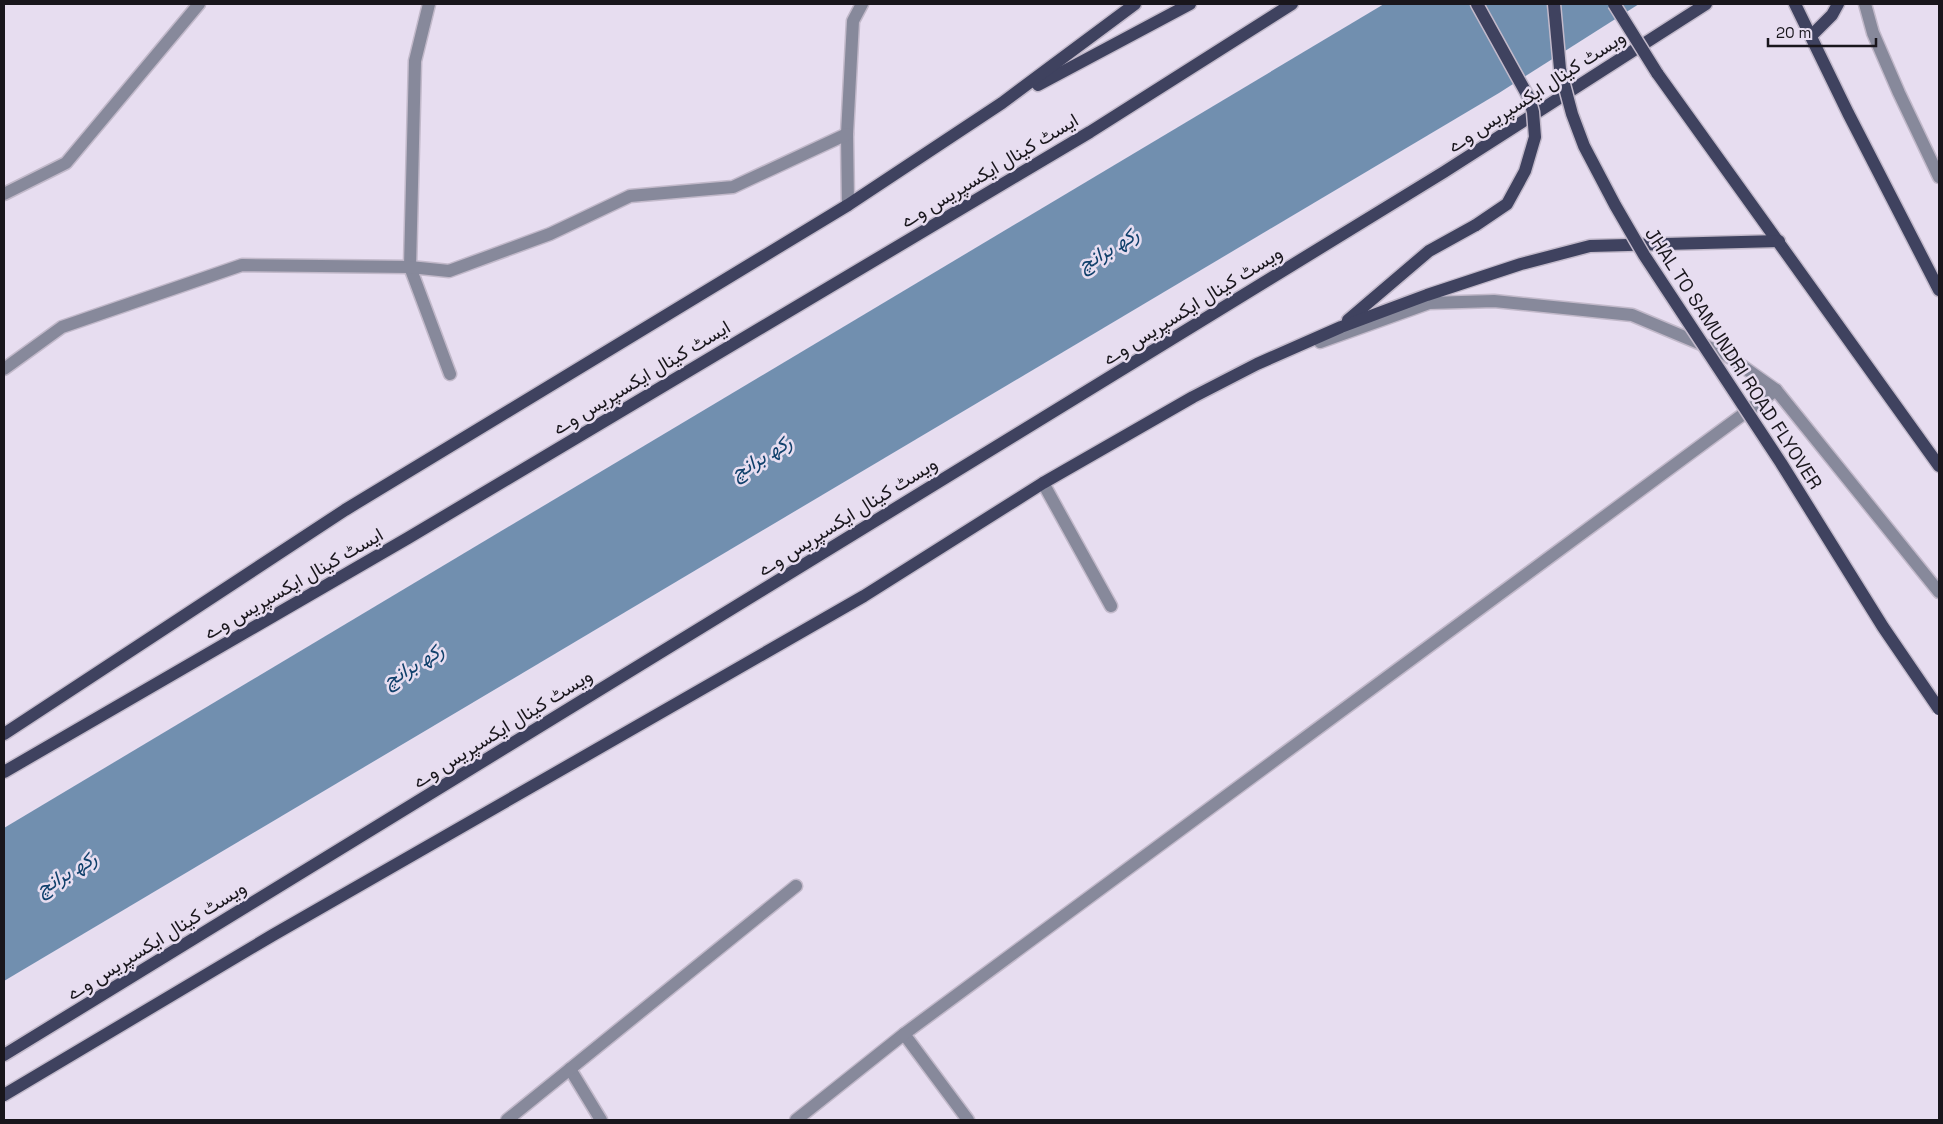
<svg xmlns="http://www.w3.org/2000/svg" width="1943" height="1124" font-family="'Space Grotesk',Vazirmatn,sans-serif">
<style>
.water{fill:#718faf}
.lines{fill:none;stroke-linecap:round;stroke-linejoin:round}
.minor-casing{stroke:#c2b9ca;stroke-width:15}
.primary-casing{stroke:#c2b9ca;stroke-width:15}
.minor{stroke:#87899b;stroke-width:12}
.primary{stroke:#3f425f;stroke-width:12}
.primary-bridge-casing{stroke:#c2b9ca;stroke-width:15;stroke-linecap:butt}
.primary-bridge{stroke:#3f425f;stroke-width:12}
.labels{text-anchor:middle;stroke-width:5;stroke-linejoin:round;paint-order:stroke}
.street-label{font-size:19px;fill:#19161c;stroke:#e7ddf0}
.water-label{font-size:20px;font-style:italic;fill:#10406b;stroke:#e7ddf0}
</style>
<rect width="100%" height="100%" fill="#e7ddf0"/>
<polygon class="water" points="1384,4 1639,4 1499,93 4,981 4,828"/>
<g class="lines">
<defs>
<g id="minor">
<polyline points="429,4 415,61 410,267 450,374"/>
<polyline points="1865,4 1873,33 1899,93 1939,177"/>
<polyline points="4,194 66,163 199,4"/>
<polyline points="848,205 847,134 853,21 862,4"/>
<polyline points="1320,342 1429,303 1494,301 1632,315 1725,354 1776,390 1939,592"/>
<polyline points="4,369 62,327 242,265 410,267 449,271 550,234 630,196 733,187 847,134"/>
<polyline points="1043,483 1111,606"/>
<polyline points="904,1034 968,1120"/>
<polyline points="570,1069 601,1120"/>
<polyline points="507,1120 796,886"/>
<polyline points="796,1120 904,1034 1776,390"/>
</g>
<g id="primary">
<polyline points="1477,4 1529,98"/>
<polyline points="1795,4 1848,113 1939,290"/>
<polyline points="1811,36 1832,15 1838,4"/>
<polyline points="1657,73 1939,466"/>
<polyline points="1038,85 1190,4"/>
<polyline points="1348,320 1429,251 1476,225"/>
<polyline points="4,734 345,510 848,205 1002,103 1135,4"/>
<polyline points="4,772 408,538 1090,132 1292,4"/>
<polyline points="4,1055 1444,172 1706,4"/>
<polyline points="4,1095 273,935 864,596 1043,483 1193,397 1257,364 1341,327 1427,295 1521,264 1590,246 1779,241"/>
</g>
</defs>
<use href="#minor" class="minor-casing"/>
<use href="#primary" class="primary-casing"/>
<use href="#minor" class="minor"/>
<use href="#primary" class="primary"/>
<defs>
<g id="primary-bridge">
<polyline points="1554,4 1560,69 1572,114 1584,146 1615,205 1644,255 1781,463 1883,627 1939,709"/>
<polyline points="1614,4 1657,73"/>
<polyline points="1476,225 1507,204 1525,171 1535,137 1533,112 1529,98"/>
</g>
</defs>
<use href="#primary-bridge" class="primary-bridge-casing"/>
<use href="#primary-bridge" class="primary-bridge"/>
</g>
<g class="labels">
<g class="street-label">
<text transform="translate(1536 91) rotate(-33)" y="7">ویسٹ کینال ایکسپریس وے</text>
<text transform="translate(989 170) rotate(-31)" y="7">ایسٹ کینال ایکسپریس وے</text>
<text transform="translate(1192 305) rotate(-32)" y="7">ویسٹ کینال ایکسپریس وے</text>
<text transform="translate(1734 358) rotate(57)" y="7">JHAL TO SAMUNDRI ROAD FLYOVER</text>
<text transform="translate(641 377) rotate(-31)" y="7">ایسٹ کینال ایکسپریس وے</text>
<text transform="translate(847 516) rotate(-32)" y="7">ویسٹ کینال ایکسپریس وے</text>
<text transform="translate(293 583) rotate(-30)" y="7">ایسٹ کینال ایکسپریس وے</text>
<text transform="translate(502 728) rotate(-32)" y="7">ویسٹ کینال ایکسپریس وے</text>
<text transform="translate(156 940) rotate(-32)" y="7">ویسٹ کینال ایکسپریس وے</text>
</g>
<g class="water-label">
<text transform="translate(1108 249) rotate(-31)" y="7">رکھ برانچ</text>
<text transform="translate(761 457) rotate(-31)" y="7">رکھ برانچ</text>
<text transform="translate(413 665) rotate(-31)" y="7">رکھ برانچ</text>
<text transform="translate(66 873) rotate(-31)" y="7">رکھ برانچ</text>
</g>
</g>
<rect width="1943" height="1124" fill="none" stroke="#19161c" stroke-width="10"/>
<path d="M1768 38v8h108v-8" fill="none" stroke="#19161c" stroke-width="2.5"/>
<text x="1776" y="38" font-size="15" fill="#19161c" stroke="#e7ddf0" stroke-width="4" paint-order="stroke">20 m</text>
</svg>
